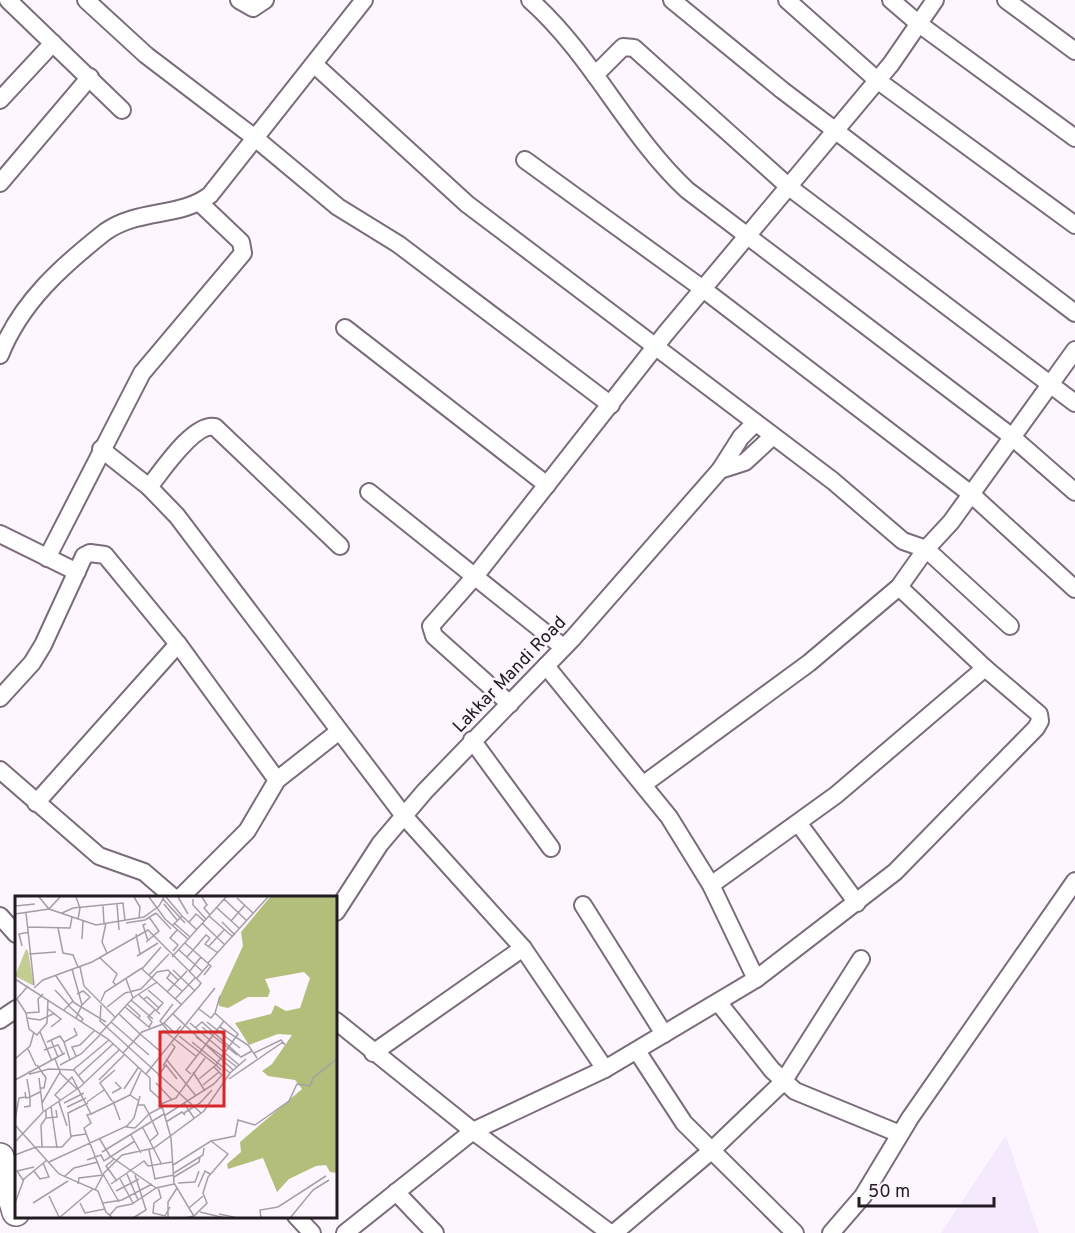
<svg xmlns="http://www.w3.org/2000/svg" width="1075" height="1233" font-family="Overpass,sans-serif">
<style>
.industrial{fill:#f5e9fe}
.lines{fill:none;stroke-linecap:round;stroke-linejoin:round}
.street-casing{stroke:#7b6c7c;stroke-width:20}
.primary-casing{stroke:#7b6c7c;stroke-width:30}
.street{stroke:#fff;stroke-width:16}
.primary{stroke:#fff;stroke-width:27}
.labels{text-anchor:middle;stroke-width:5;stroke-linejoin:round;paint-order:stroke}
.street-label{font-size:18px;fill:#221b22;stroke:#fdf6fe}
.inset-road{fill:none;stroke:#a59ea6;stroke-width:1.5}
.view{fill:#d62828;fill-opacity:0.15;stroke:#d62828;stroke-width:3}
.inset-edge{fill:none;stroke:#221b22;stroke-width:3}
</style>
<rect width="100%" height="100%" fill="#fdf6fe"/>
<polygon class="industrial" points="1006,1135 1039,1233 941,1233"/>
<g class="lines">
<defs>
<g id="street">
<polyline points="8,0 122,110"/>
<polyline points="86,0 146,55 255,138 338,207 398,244 611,405"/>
<polyline points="239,0 253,8 265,0"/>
<path d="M 530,0 C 592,55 627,134 687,190 L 1011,436 L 1075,492"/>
<polyline points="672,0 782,90 1075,313"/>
<polyline points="787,0 877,80 1075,225"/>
<polyline points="891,0 919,24 1075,138"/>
<polyline points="1006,0 1075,51"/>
<polyline points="315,65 467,204 833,481 903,541 926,549 951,522 1075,350"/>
<polyline points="595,75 623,47 634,48 789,187 1075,403"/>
<polyline points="0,100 53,43"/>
<polyline points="525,160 703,289 971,494 1075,589"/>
<polyline points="0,183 90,77"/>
<polyline points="345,328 547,485"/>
<path d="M 0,355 C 21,302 62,266 105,232 C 139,208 180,218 210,195 L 364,0"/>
<polyline points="101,449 149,487 177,516 404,816 523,948 605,1069"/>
<polyline points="720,470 745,462 773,436"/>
<path d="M 149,487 C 162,471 194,422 215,427 L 340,546"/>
<polyline points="369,492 563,647"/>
<polyline points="0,534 77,572"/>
<polyline points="47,558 142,373 243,253 241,242 200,203"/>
<polyline points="546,666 669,817 711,885 756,979"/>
<polyline points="0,698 32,663 43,645 84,556 90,553 105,555 178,644 277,780"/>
<polyline points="510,704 434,636 431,626 476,575 666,333 891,64 935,0"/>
<polyline points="472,740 551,848"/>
<polyline points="0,770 99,856 144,872 173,897"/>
<polyline points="644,784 809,663 899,587 926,549 1010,626"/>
<polyline points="36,803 178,644"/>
<polyline points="799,824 857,903"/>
<polyline points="711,885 836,795 985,668"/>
<polyline points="181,897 247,831 277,780 338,732"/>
<polyline points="583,905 664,1034"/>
<polyline points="336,912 380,844 425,791 573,638 720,470 741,437 755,423"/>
<polyline points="0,916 16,934"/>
<polyline points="718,1002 772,1070 795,1091 900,1134"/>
<polyline points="0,1020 16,1009"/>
<polyline points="336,1021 473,1131 610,1233"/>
<polyline points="637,1051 684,1123 795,1233"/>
<polyline points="373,1053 523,948"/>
<polyline points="396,1192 435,1233"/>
<polyline points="296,1216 312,1233"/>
<polyline points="345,1233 473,1131 605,1069 756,979 895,872 1036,728 1040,721 1039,714 985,668 899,587"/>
<polyline points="614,1233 711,1151 783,1082 861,959"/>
<polyline points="831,1233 863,1196 910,1118 1075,881"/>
</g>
<polyline id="primary" points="0,1157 16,1212"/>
</defs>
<use href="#street" class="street-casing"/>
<use href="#primary" class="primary-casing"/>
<use href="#street" class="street"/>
<use href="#primary" class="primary"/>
</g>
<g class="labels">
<g class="street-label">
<text transform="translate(509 674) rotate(-46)" y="6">Lakkar Mandi Road</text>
</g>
</g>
<g transform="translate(15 896)">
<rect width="322" height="322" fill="#fdf6fe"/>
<path d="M 11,53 L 13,55 L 19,90 L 0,80 Z" fill="#c4cd91"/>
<path d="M 255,1 L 322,1 L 322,277 L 315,276 L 311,269 L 301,270 L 274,283 L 262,296 L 248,262 L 213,273 L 212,268 L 226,256 L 225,246 L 287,193 L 280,184 L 253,180 L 247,175 L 257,168 L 277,139 L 263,138 L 234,149 L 220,127 L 256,118 L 260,109 L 271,115 L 285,112 L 295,82 L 289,76 L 250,83 L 255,95 L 253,101 L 233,101 L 213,112 L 204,110 L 203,104 L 228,50 L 226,36 Z" fill="#b4be7b"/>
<path class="inset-road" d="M 24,1 L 34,13 L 81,29 L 129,21 L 144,10 L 149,1M 61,1 L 65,12 L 63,23M 119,1 L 125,11 L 124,22M 134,1 L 150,23 L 173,43M 151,1 L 167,20M 163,1 L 173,18M 187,1 L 192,9 L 189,12 L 195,19M 222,2 L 238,17M 148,3 L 170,27M 178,3 L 178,9 L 191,23M 209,3 L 231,24M 102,8 L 104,34M 149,8 L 162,24M 0,10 L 20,8M 88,10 L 89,28M 202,12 L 224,32M 11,17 L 19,89M 47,17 L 58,12 L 108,7 L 110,25M 141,17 L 156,33M 0,18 L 34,13 L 45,1M 194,20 L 218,41M 216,25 L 230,9M 174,26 L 181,18 L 189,25M 207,26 L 220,39M 91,27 L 87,46 L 92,57M 111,27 L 130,24 L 141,17M 159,27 L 175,41M 187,27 L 210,49M 131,28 L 128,29 L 133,45M 157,30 L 167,20 L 182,34M 13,31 L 55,32 L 57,21M 43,32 L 48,57 L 58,59 L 63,71M 121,38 L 125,58M 195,42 L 190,48 L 203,57M 67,43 L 68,24M 131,46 L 144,35 L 134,21M 170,47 L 196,70 L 189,79M 7,50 L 4,38 L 14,36M 146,51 L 127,73 L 167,109M 193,51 L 209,34M 164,54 L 188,76M 158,55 L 163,49 L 155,42 L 162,34M 14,58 L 41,56M 122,60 L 143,47M 84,61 L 102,78 L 98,86 L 101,89M 157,61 L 211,1M 172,61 L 191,39 L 195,42M 193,67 L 253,1M 65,71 L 69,90 L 100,121M 57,73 L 67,109 L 61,122M 158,74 L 180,95M 156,76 L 152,82 L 167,95M 174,76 L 186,61M 134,79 L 154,58M 41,80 L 58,105 L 49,114M 0,83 L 93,143 L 135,182 L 135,194 L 145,203 L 156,242 L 159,287 L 180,322M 111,83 L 118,102M 181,83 L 194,68M 19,92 L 28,84 L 77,66 L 133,34 L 186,87 L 184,90M 40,94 L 54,109M 133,94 L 148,107 L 141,115M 152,96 L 172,75M 62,98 L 68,95 L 75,101 L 67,109M 124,99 L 145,118M 2,103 L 11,117 L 14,133 L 22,139 L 32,127 L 33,104M 129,103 L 132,101 L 144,112M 160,103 L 180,82M 116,104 L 138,123M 0,105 L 13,90M 86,105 L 90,96 L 127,72M 58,106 L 91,126M 112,108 L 125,120 L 123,122M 86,109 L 85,125 L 163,196M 54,110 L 68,123 L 66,126M 92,111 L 110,97 L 126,93 L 142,76 L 153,74 L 163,84M 110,111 L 135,132M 33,113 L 46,123 L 36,131M 184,113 L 196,122 L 200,117M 11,117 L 24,116 L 23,103 L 28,98M 104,118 L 125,138M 158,118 L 218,174M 12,122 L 25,124 L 40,117M 96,126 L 134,159M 192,126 L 225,152M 149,127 L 160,137 L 166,130M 175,127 L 224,169M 134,131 L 137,126 L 133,121 L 140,114M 187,131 L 222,159M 205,131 L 233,149 L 242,162M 180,132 L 187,126 L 226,161 L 237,155M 148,134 L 182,161M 157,134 L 154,136 L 145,125 L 158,108M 25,136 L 37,165M 85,138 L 118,102 L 142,86M 125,138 L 146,156M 164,140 L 201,169 L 223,138 L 200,117 L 205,100M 181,141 L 222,171M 36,144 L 43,161M 32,146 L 45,140 L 49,146M 177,146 L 215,177M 13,153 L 21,170M 29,154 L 43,149 L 48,158M 108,157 L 127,136 L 148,128 L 184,90M 239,157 L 266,144 L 270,149M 61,160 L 57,151 L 65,149 L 79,135M 0,163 L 15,150 L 19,136M 151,163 L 181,200M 55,164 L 49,146 L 62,139 L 59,132M 22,169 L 31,182 L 29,192 L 25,192M 45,169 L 66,158 L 85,139M 148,170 L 160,151 L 157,148M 58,174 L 94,144M 14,175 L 15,178 L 34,173 L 59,174 L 69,187M 178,176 L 190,195M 45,177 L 62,193M 131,178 L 200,92M 176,178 L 171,174 L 209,125M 64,179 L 98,148M 143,180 L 151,169 L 162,183M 24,182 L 27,207M 12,183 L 15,201 L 25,196M 184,183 L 201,169 L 206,174M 214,183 L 268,146M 0,184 L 50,157M 84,184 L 109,159M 141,187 L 157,204M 188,189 L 204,176M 109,193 L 123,172M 163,196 L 186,217M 97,197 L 106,192 L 100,186M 46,205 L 40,199 L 57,181 L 76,218 L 72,219 L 76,227 L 69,232 L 87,278M 97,205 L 85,187 L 100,174M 98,205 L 105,224M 124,205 L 115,199 L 126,175M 44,206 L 52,230M 72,206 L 89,194M 49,207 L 69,197M 169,207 L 179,222M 146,208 L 161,202 L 190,162M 123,209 L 129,209 L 134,218 L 147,211M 9,211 L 15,210 L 15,201 L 11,202 L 10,196M 36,211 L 42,252M 52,211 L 71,202M 31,214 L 31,222 L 42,221 L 41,214M 28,215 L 27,207 L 45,176 L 40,163M 169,217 L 185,207 L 197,194M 76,218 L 115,199M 149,220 L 199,188 L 207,179 L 199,171M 0,224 L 4,202 L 11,201M 151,226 L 167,216 L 170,219M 0,229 L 44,278 L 83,295 L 91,316 L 98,322M 240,229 L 274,205 L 282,188 L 295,190 L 298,182 L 323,162M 111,231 L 120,232 L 134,218 L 143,238 L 135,245M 128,232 L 146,267M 116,239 L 126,257M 56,241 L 53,217 L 73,207M 84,242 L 95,260 L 141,292M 0,246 L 28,216 L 65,191 L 104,154M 27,251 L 26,229 L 31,222M 134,254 L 140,283M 87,256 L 149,218M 0,259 L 21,251 L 47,251 L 57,240 L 71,238M 99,263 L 91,270 L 102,285M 72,264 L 86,259 L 89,265 L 120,245M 34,266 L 112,230 L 119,222 L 125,200M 158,269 L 196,245 L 220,240 L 223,224 L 240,229M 19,275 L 25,283 L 34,281 L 28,267M 159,277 L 188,259 L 189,252M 88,278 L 104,306M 112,278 L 123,304M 49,281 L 59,272 L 83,266M 159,281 L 184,266 L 185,261M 105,283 L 118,307M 139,283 L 159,279M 8,284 L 2,275 L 19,271M 163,287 L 180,286 L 184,275M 63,288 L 64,282 L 88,279M 96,288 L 129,265 L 133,270 L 157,266M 143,291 L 146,302 L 139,307 L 138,317 L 150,320 L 155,311M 183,291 L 190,275 L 195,278M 80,294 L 89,277 L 107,259 L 139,252 L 189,215 L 215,177 L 231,163M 101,295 L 124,283M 34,300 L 44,321M 0,307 L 9,283 L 32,264M 18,307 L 53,285M 65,307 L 70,317 L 90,313M 88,307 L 107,304 L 137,288M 174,312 L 188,300M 185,316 L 210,322M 204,318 L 223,322M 94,320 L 102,311 L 117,308 L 141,292 L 159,288M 44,322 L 78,293M 118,322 L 131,314 L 120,279M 153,322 L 153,306 L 162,292M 169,322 L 179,320 L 192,307 L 188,297 L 193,281 L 213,258 L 196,245M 246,322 L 245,314 L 263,311 L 311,280M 275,322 L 298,294 L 314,284"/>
<path class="view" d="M 145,136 L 209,136 L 209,210 L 145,210 Z"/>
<rect width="322" height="322" class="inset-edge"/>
</g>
<path d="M859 1197v9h135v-9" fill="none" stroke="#221b22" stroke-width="3"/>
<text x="868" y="1197" font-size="18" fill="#221b22" stroke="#fdf6fe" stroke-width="4.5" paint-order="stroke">50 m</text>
</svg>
